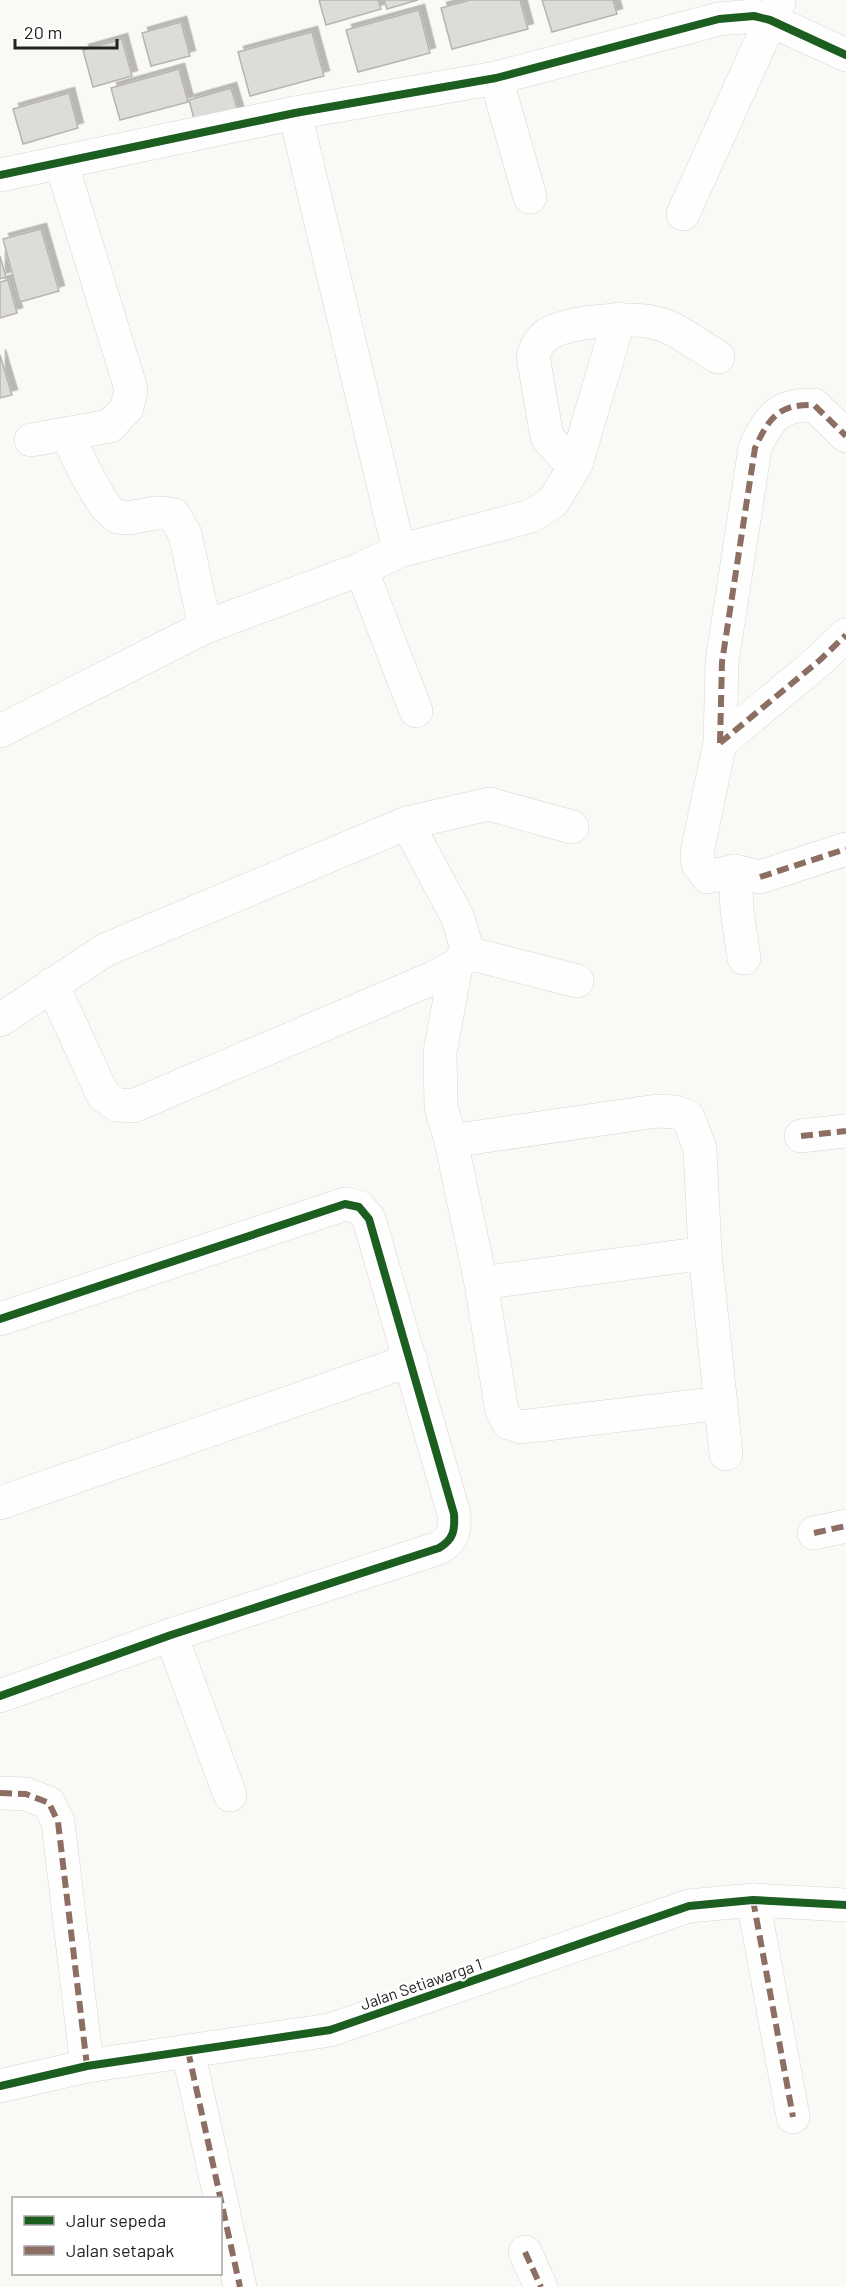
<svg xmlns="http://www.w3.org/2000/svg" width="846" height="2287" font-family="Barlow,sans-serif">
<style>
.building{fill:#dddcd9;stroke:#b7b5b2;stroke-width:1.5;filter:url(#shadow)}
.lines{fill:none;stroke-linecap:round;stroke-linejoin:round}
.minor-casing{stroke:#d8d6d3;stroke-width:34}
.minor{stroke:#fefefe;stroke-width:33}
.quiet{stroke:#8d6e63;stroke-width:6;stroke-dasharray:12 6;stroke-linecap:butt}
.cycleway-casing{stroke:#fff;stroke-width:11}
.cycleway{stroke:#1b5e20;stroke-width:8}
.labels{text-anchor:middle;stroke-width:4.5;stroke-linejoin:round;paint-order:stroke}
.street-label{font-size:16px;fill:#252320;stroke:#fff}
</style>
<defs>
<filter id="shadow"><feDropShadow dx="5.5" dy="-5.5" stdDeviation="0" flood-color="#0004"/></filter>
</defs>
<rect width="100%" height="100%" fill="#fbf9f5"/>
<g class="building">
<polygon points="319,0 378,0 381,9 326,25"/>
<polygon points="384,0 418,0 387,9"/>
<polygon points="470,0 520,0 528,29 452,49 441,8"/>
<polygon points="542,0 613,0 617,14 552,32"/>
<polygon points="419,10 430,53 358,72 346,30"/>
<polygon points="181,22 190,56 151,66 142,33"/>
<polygon points="312,32 324,76 250,96 238,52"/>
<polygon points="122,39 132,76 93,87 83,50"/>
<polygon points="179,69 188,102 120,120 111,88"/>
<polygon points="231,88 240,118 197,130 189,100"/>
<polygon points="69,93 78,128 23,144 13,109"/>
<polygon points="41,229 59,291 20,302 3,239"/>
<polygon points="0,256 6,277 0,279"/>
<polygon points="8,280 17,313 0,318 0,282"/>
<polygon points="0,355 12,395 0,398"/>
</g>
<g class="lines">
<defs>
<g id="minor">
<polyline points="496,78 530,197"/>
<polyline points="295,113 399,551"/>
<polyline points="0,175 295,113 496,78 719,19 754,16 770,20 846,55"/>
<polyline points="683,214 779,2"/>
<path d="M 67,435 C 77,453 101,512 119,517 C 138,521 151,508 174,515 L 185,534 L 205,627"/>
<polyline points="31,440 110,426 127,408 131,389 61,162"/>
<path d="M 576,464 L 563,455 L 547,437 L 533,356 C 536,347 539,340 548,334 C 573,320 640,315 666,326 C 684,334 701,347 718,357"/>
<polyline points="361,569 416,711"/>
<polyline points="0,731 205,627 361,569 399,551 531,516 553,502 576,464 619,319"/>
<polyline points="720,743 820,660 846,635"/>
<polyline points="407,823 458,918 468,953"/>
<path d="M 735,871 L 708,877 L 698,864 L 697,853 L 720,743 L 722,662 L 755,448 C 769,418 778,404 814,405 L 846,436"/>
<polyline points="744,958 737,911 735,871 760,877 846,849"/>
<polyline points="456,966 440,1052 441,1107 451,1141 481,1283 502,1411 509,1423 521,1427 721,1403"/>
<polyline points="52,984 103,1095 117,1105 133,1106 433,978 456,966 468,953 577,981"/>
<polyline points="0,1020 105,950 407,823 489,804 572,827"/>
<polyline points="801,1136 846,1131"/>
<polyline points="451,1141 657,1111 675,1112 688,1117 700,1149 705,1253 726,1454"/>
<polyline points="481,1283 705,1253"/>
<path d="M 0,1319 L 345,1204 L 359,1207 L 369,1219 L 454,1514 C 455,1530 454,1539 439,1548 L 171,1635 L 0,1696"/>
<polyline points="0,1503 411,1360"/>
<polyline points="814,1533 846,1526"/>
<polyline points="171,1635 230,1795"/>
<polyline points="0,1793 26,1794 49,1803 58,1822 87,2066"/>
<polyline points="753,1900 793,2117"/>
<polyline points="188,2051 240,2287"/>
<polyline points="0,2086 87,2066 330,2030 689,1906 753,1900 846,1905"/>
<polyline points="525,2252 541,2287"/>
</g>
</defs>
<use href="#minor" class="minor-casing"/>
<use href="#minor" class="minor"/>
<g class="quiet">
<path d="M 720,743 L 722,662 L 755,448 C 769,418 778,404 814,405 L 846,436"/>
<polyline points="720,743 820,660 846,635"/>
<polyline points="760,877 846,849"/>
<polyline points="801,1136 846,1131"/>
<polyline points="814,1533 846,1526"/>
<polyline points="0,1793 26,1794 49,1803 58,1822 87,2066"/>
<polyline points="753,1900 793,2117"/>
<polyline points="188,2051 240,2287"/>
<polyline points="525,2252 541,2287"/>
</g>
<defs>
<g id="cycleway">
<polyline points="0,175 295,113 496,78 719,19 754,16 770,20 846,55"/>
<path d="M 0,1319 L 345,1204 L 359,1207 L 369,1219 L 454,1514 C 455,1530 454,1539 439,1548 L 171,1635 L 0,1696"/>
<polyline points="0,2086 87,2066 330,2030 689,1906 753,1900 846,1905"/>
</g>
</defs>
<use href="#cycleway" class="cycleway-casing"/>
<use href="#cycleway" class="cycleway"/>
</g>
<g class="labels">
<g class="street-label">
<text transform="translate(421 1984) rotate(-19)" y="6">Jalan Setiawarga 1</text>
</g>
</g>
<rect x="12" y="2197" width="210" height="78" fill="#ffffff" stroke="#a8a7a6" stroke-width="1.5"/>
<rect x="24" y="2216" width="30" height="9" fill="#1b5e20" stroke="#a8a7a6" stroke-width="1.5"/>
<text x="66" y="2227" font-size="18" fill="#252320">Jalur sepeda</text>
<rect x="24" y="2246" width="30" height="9" fill="#8d6e63" stroke="#a8a7a6" stroke-width="1.5"/>
<text x="66" y="2257" font-size="18" fill="#252320">Jalan setapak</text>
<path d="M15 39v9h102v-9" fill="none" stroke="#252320" stroke-width="3"/>
<text x="24" y="39" font-size="18" fill="#252320" stroke="#ffffff" stroke-width="4.5" paint-order="stroke">20 m</text>
</svg>
